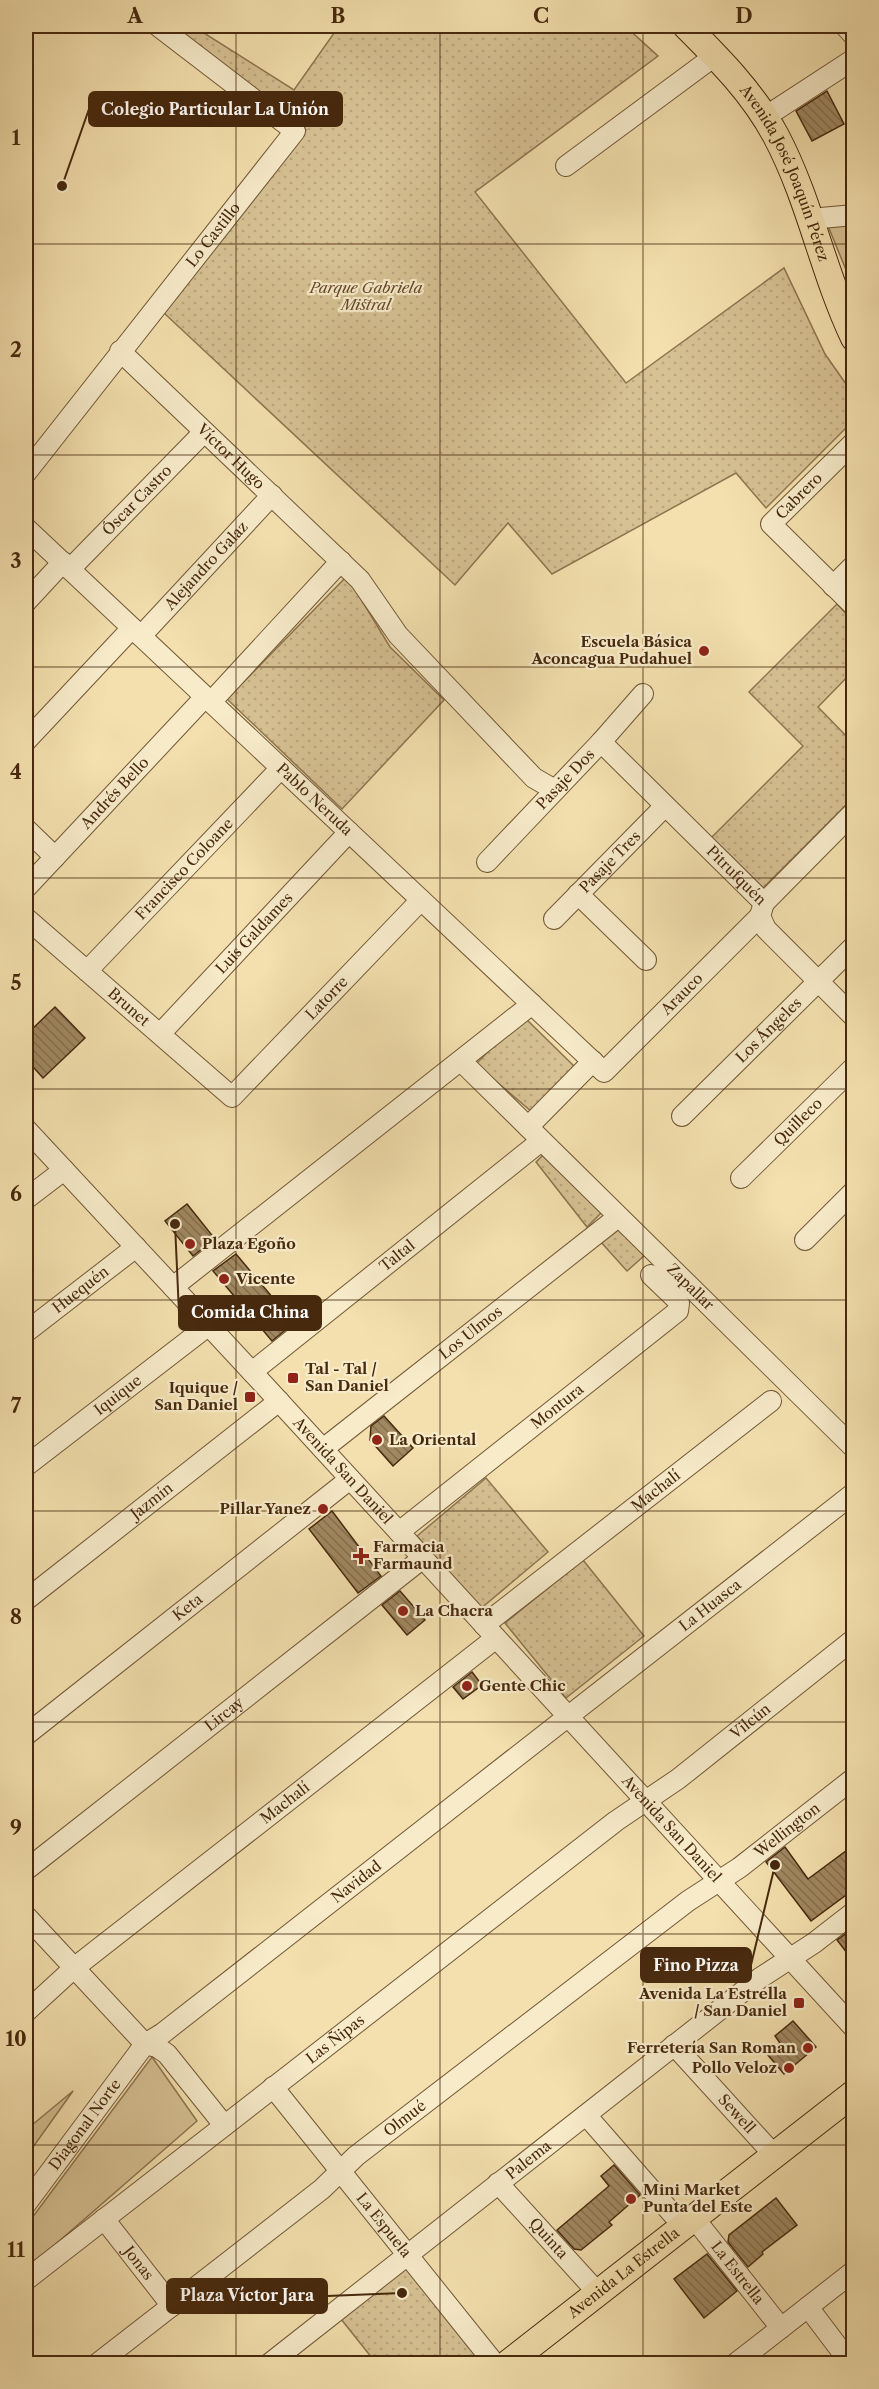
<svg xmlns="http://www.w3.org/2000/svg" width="879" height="2389" font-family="'Libre Caslon Text',serif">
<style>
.grass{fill:#d6c193;stroke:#8e7550;stroke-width:1.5}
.park{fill:url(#park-dots);stroke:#8e7550;stroke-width:1.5}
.building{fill:url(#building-back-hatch);stroke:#47290e;stroke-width:1.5}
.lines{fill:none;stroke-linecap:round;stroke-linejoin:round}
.minor-casing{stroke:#725736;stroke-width:22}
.major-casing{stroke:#47290e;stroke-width:28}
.minor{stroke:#f7ebca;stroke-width:20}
.major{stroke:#f3e0ae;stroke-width:26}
.grid{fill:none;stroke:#47290e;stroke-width:1.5;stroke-opacity:0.55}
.poi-dot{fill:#8f2418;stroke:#f7ebca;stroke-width:2}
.labels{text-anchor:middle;stroke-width:4.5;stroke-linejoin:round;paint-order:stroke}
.street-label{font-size:15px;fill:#47290e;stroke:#f7ebca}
.park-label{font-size:15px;font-style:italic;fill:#644729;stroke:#f7ebca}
.poi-label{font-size:15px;font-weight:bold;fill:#47290e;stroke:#f7ebca;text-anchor:start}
.leader{fill:none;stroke:#47290e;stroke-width:2}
.callout-dot{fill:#47290e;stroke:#f7ebca;stroke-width:2}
.callout{fill:#47290e;stroke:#47290e;stroke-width:2}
.callout-label{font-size:16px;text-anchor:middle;font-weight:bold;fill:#fff}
.neatline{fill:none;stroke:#47290e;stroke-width:2}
.grid-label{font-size:20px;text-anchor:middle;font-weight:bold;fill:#47290e}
</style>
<defs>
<pattern id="park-dots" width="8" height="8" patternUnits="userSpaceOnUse" patternTransform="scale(1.5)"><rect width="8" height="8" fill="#d6c193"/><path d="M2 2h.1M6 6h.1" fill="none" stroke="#b9a67e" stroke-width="1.8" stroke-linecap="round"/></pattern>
<pattern id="building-back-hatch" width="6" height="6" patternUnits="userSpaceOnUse" patternTransform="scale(1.5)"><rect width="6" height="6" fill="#a08861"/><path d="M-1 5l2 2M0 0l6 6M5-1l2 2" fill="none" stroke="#846f4e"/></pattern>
</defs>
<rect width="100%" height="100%" fill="#f3e0ae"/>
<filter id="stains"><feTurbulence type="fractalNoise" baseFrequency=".00333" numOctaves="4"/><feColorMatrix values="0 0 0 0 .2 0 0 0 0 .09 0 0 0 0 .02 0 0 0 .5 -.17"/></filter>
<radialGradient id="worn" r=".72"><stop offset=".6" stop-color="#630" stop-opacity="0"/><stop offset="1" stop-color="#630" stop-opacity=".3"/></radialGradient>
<g class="grass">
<polygon points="853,218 853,287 826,221"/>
<polygon points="152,2057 197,2121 26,2270 26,2226"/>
<polygon points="73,2091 26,2157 26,2130"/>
</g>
<g class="park">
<polygon points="171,26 193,26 294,90 339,26 625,26 658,56 475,192 626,383 784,268 825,354 853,394 853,421 766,508 736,473 552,574 508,523 455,585 164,313 306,130"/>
<polygon points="347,576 390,647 444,700 342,809 227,699"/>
<polygon points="837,604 853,621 853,671 818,707 853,743 853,798 761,890 710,839 803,746 749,692"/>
<polygon points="523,1016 576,1068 532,1112 476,1064"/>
<polygon points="544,1154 602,1212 587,1227 536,1162"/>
<polygon points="618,1225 645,1255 627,1271 600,1241"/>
<polygon points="486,1478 548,1552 479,1610 417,1536"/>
<polygon points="583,1560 644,1636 566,1698 505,1623"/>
<polygon points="408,2266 481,2359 476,2364 376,2363 341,2319"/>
</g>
<g class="building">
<polygon points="827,91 844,124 812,141 796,111"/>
<polygon points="55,1007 85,1038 43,1078 26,1059 26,1035"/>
<polygon points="187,1204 215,1239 193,1256 165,1221"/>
<polygon points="236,1254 294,1323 272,1341 213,1271"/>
<polygon points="384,1416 413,1448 393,1466 370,1440 371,1426"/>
<polygon points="332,1511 381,1576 358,1593 309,1529"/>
<polygon points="400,1591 425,1620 407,1635 382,1605"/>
<polygon points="472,1672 482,1685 463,1699 453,1687"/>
<polygon points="854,1845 854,1889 811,1921 766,1862 785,1847 808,1879"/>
<polygon points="854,1928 854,1962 837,1940"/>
<polygon points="793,2021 816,2047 784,2074 767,2054 780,2043 775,2036"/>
<polygon points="614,2165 640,2195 609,2222 612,2225 581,2250 574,2249 557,2230 609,2186 601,2176"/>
<polygon points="776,2198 797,2225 762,2252 763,2254 748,2267 728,2242 729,2235"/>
<polygon points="707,2254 737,2291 704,2318 674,2279"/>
</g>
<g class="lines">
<defs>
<g id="minor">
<polyline points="845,26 854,36"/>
<polyline points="765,117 854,59"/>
<polyline points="566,166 716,55"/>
<polyline points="810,219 854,215"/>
<path id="s1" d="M 120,351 L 360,580 L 398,635 L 534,778 L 555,790"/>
<polyline points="854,442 771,524 854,606"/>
<path id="s2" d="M 26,473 L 295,131 L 158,26"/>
<path id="s3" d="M 26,528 L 604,1072 L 760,916"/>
<path id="s4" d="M 70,569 L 204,432"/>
<polyline points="833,586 854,565"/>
<polyline points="26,602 63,562"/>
<path id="s5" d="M 141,636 L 272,495"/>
<polyline points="211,702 341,561"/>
<polyline points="26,741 132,628"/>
<path id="s6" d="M 601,742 L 764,903"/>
<polyline points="854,812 764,903 760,916 766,929 854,1017"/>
<polyline points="26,829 55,857"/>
<path id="s7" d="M 487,862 L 601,742 L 643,694"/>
<path id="s8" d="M 26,888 L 205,697"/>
<polyline points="578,894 646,960"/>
<path id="s9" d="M 26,918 L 232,1097 L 421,900"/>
<path id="s10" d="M 554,919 L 665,806"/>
<path id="s11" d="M 87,971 L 281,768"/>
<path id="s12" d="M 160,1034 L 349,832"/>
<path id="s13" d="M 461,1061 L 854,1448"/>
<path id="s14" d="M 682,1116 L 854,946"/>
<polyline points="528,1127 593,1061"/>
<path id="s15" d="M 26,1129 L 265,1386 L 854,2028"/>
<path id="s16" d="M 741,1178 L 854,1067"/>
<polyline points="26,1199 64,1170"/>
<polyline points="805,1240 854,1191"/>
<polyline points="173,1287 532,1004"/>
<path id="s17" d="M 26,1332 L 136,1247"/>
<path id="s18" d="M 252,1372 L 541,1141"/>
<path id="s19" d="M 323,1449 L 618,1217"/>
<path id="s20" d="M 26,1466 L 209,1325"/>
<path id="s21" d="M 399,1532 L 678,1311 L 679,1303 L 677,1300 L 651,1275"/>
<path id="s22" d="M 26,1600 L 279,1401"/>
<path id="s23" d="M 484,1625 L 771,1401"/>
<path id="s24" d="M 26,1735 L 350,1479"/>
<path id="s25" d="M 26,1870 L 423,1558"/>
<polyline points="26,1916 145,2044 157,2047 167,2054 224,2125"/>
<path id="s26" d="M 26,2012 L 74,1968 L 496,1638"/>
<path id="s27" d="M 674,2045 L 774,2155"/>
<path id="s28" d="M 273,2087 L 495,2364"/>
<polyline points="586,2115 683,2226"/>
<path id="s29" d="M 498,2183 L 598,2293"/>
<path id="s30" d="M 26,2204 L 145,2044 L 163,2033 L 854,1493"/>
<path id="s31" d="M 694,2218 L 781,2328"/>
<path id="s32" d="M 104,2219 L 172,2306"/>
<path id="s33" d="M 26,2280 L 616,1821 L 678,1779 L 854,1639"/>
<polyline points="808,2307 851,2364"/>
<path id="s34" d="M 97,2364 L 322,2189 L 356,2156 L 688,1901 L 739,1868 L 854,1778"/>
<path id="s35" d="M 269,2364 L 760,1978 L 814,1943 L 854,1912"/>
<polyline points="735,2364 854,2271"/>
</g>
<g id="major">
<path id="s36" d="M 686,26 C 720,60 753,93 776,136 C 810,200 823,273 854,338"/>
<path id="s37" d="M 507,2364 L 854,2093"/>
</g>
</defs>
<use href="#minor" class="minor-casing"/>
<use href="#major" class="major-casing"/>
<use href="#minor" class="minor"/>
<use href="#major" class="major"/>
</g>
<path class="grid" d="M 236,26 L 236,2364M 440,26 L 440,2364M 643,26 L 643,2364M 26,244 L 854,244M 26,455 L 854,455M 26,667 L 854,667M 26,878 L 854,878M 26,1089 L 854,1089M 26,1300 L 854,1300M 26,1511 L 854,1511M 26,1722 L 854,1722M 26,1934 L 854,1934M 26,2145 L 854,2145"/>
<g class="poi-dot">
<circle cx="704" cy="651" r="6"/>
<circle cx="190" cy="1244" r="6"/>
<circle cx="224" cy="1279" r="6"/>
<rect x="287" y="1372" width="12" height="12" rx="3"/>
<rect x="244" y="1391" width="12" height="12" rx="3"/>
<circle cx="377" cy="1440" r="6"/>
<circle cx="323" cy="1509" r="6"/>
<path d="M358 1547h6v6h6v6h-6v6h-6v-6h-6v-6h6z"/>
<circle cx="403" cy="1611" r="6"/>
<circle cx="467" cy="1686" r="6"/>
<rect x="793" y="1997" width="12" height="12" rx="3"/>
<circle cx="808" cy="2048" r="6"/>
<circle cx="789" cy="2068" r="6"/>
<circle cx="631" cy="2199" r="6"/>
</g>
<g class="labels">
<g class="street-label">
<text dy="5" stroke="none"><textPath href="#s36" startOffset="180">Avenida José Joaquín Pérez</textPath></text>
<text dy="5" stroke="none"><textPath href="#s2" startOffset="303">Lo Castillo</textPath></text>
<text dy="5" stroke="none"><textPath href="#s1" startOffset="153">Víctor Hugo</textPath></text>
<text transform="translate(799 496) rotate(-45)" y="5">Cabrero</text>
<text dy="5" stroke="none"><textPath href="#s4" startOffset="96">Óscar Castro</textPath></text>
<text dy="5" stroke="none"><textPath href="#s5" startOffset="96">Alejandro Galaz</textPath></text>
<text dy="5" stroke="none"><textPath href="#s7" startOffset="114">Pasaje Dos</textPath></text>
<text dy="5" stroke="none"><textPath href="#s8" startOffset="130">Andrés Bello</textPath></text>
<text dy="5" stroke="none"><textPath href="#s3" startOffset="396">Pablo Neruda</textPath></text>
<text dy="5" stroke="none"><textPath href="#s10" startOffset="80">Pasaje Tres</textPath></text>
<text dy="5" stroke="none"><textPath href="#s11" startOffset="141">Francisco Coloane</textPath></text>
<text dy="5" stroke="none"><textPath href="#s6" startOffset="190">Pitrufquén</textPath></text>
<text dy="5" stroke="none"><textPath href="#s12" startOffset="138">Luis Galdames</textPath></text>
<text dy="5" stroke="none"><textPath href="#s3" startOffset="904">Arauco</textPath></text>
<text dy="5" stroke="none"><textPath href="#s9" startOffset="410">Latorre</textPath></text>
<text dy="5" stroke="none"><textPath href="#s9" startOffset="136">Brunet</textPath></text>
<text dy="5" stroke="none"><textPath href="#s14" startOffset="122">Los Ángeles</textPath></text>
<text dy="5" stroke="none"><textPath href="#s16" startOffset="80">Quilleco</textPath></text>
<text dy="5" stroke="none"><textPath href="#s18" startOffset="186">Taltal</textPath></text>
<text dy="5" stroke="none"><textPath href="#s13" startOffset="322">Zapallar</textPath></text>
<text dy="5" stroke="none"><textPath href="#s17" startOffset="69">Huequén</textPath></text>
<text dy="5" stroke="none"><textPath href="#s19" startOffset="188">Los Ulmos</textPath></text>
<text dy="5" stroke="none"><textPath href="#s20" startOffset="116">Iquique</textPath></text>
<text dy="5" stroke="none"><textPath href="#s21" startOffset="202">Montura</textPath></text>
<text dy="5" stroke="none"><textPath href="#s15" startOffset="466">Avenida San Daniel</textPath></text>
<text dy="5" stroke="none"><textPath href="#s23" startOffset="218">Machalí</textPath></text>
<text dy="5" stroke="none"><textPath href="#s22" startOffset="160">Jazmín</textPath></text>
<text dy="5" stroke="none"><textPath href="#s30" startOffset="915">La Huasca</textPath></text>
<text dy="5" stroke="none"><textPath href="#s24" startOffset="206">Keta</textPath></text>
<text dy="5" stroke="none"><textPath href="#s25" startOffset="252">Lircay</textPath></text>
<text dy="5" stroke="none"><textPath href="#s33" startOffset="915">Vilcún</textPath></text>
<text dy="5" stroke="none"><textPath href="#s26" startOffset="333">Machalí</textPath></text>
<text dy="5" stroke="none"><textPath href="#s15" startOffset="952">Avenida San Daniel</textPath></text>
<text dy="5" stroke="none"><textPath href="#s34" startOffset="873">Wellington</textPath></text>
<text dy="5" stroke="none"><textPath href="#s30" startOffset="466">Navidad</textPath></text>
<text dy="5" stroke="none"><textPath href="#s33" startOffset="392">Las Ñipas</textPath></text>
<text dy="5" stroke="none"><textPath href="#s27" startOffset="93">Sewell</textPath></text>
<text dy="5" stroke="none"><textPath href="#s34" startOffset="394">Olmué</textPath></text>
<text dy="5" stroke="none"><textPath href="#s30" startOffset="99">Diagonal Norte</textPath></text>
<text dy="5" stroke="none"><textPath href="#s35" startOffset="330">Palema</textPath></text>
<text dy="5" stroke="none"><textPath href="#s28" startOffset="177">La Espuela</textPath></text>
<text dy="5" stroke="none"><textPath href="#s29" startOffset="75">Quinta</textPath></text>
<text dy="5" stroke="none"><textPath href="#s32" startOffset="56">Jonas</textPath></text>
<text dy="5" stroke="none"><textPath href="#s37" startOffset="148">Avenida La Estrella</textPath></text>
<text dy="5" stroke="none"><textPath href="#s31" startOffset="70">La Estrella</textPath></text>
</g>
<g class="park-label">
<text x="366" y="293">Parque Gabriela<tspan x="366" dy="17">Mistral</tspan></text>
</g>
<g class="poi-label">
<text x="692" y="647" text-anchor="end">Escuela Básica<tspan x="692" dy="17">Aconcagua Pudahuel</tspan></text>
<text x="202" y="1249">Plaza Egoño</text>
<text x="236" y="1284">Vicente</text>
<text x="305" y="1374">Tal - Tal /<tspan x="305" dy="17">San Daniel</tspan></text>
<text x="238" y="1393" text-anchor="end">Iquique /<tspan x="238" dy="17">San Daniel</tspan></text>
<text x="389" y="1445">La Oriental</text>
<text x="311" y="1514" text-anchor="end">Pillar Yanez</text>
<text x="373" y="1552">Farmacia<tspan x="373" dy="17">Farmaund</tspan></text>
<text x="415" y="1616">La Chacra</text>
<text x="479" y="1691">Gente Chic</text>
<text x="787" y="1999" text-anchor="end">Avenida La Estrella<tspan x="787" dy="17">/ San Daniel</tspan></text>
<text x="796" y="2053" text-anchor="end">Ferretería San Roman</text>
<text x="777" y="2073" text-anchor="end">Pollo Veloz</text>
<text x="643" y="2195">Mini Market<tspan x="643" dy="17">Punta del Este</tspan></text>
</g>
</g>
<path class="leader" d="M62 186L89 109M175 1224L179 1313M775 1865L751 1965M402 2293L327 2296"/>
<g class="callout-dot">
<circle cx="62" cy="186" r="6"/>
<circle cx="175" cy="1224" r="6"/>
<circle cx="775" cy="1865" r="6"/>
<circle cx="402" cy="2293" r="6"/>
</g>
<g class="callout">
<rect x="89" y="92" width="253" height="34" rx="6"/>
<rect x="179" y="1296" width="142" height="34" rx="6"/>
<rect x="641" y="1948" width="110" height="34" rx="6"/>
<rect x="167" y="2279" width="160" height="34" rx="6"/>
</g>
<g class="callout-label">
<text x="215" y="115">Colegio Particular La Unión</text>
<text x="250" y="1318">Comida China</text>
<text x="696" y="1971">Fino Pizza</text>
<text x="247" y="2301">Plaza Víctor Jara</text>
</g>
<rect width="879" height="2389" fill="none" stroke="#f3e0ae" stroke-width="66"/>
<rect x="33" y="33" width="813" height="2323" class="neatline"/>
<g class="grid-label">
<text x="135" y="23">A</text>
<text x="338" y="23">B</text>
<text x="541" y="23">C</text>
<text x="744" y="23">D</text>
<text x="16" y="145">1</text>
<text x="16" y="357">2</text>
<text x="16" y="568">3</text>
<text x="16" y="779">4</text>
<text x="16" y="990">5</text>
<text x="16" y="1201">6</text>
<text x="16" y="1413">7</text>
<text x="16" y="1624">8</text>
<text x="16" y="1835">9</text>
<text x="16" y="2046">10</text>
<text x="16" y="2257">11</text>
</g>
<rect width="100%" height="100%" filter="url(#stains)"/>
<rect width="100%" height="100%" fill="url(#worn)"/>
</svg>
